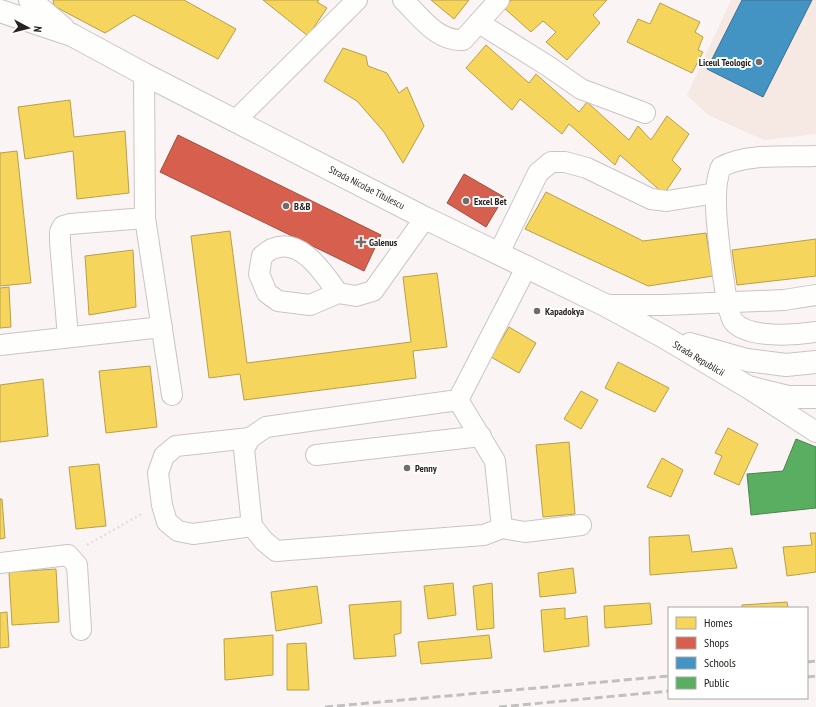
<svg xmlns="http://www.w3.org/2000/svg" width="816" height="707" font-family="'PT Sans Narrow',sans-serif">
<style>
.built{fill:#f6e8e3}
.homes{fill:#f6d55c;stroke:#b89f4a}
.shops{fill:#d6604d;stroke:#a24d40}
.schools{fill:#4393c3;stroke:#3b7192}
.public{fill:#5aae61;stroke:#4b844e}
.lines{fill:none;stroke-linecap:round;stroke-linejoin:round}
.minor-casing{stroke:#cac5c4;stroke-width:22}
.major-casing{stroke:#cac5c4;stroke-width:24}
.path{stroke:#e1e0e0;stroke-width:2.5;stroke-dasharray:2 3;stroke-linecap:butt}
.minor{stroke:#fefefd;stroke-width:20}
.major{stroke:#fefefd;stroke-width:22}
.rail{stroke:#c1bfbf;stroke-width:3;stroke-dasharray:8 4;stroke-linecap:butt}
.poi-dot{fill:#716c6a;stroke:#fff;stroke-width:1.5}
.labels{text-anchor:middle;stroke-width:4;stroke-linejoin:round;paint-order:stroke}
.poi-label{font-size:10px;font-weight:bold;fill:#272220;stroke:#fff;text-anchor:start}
.street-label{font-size:10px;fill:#272220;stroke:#fff}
</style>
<rect width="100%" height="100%" fill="#faf5f4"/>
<polygon class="built" points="731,0 816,0 816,134 764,140 708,115 687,95"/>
<g class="homes">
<polygon points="53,0 184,0 236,29 218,59 134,15 105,33 54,6"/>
<polygon points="263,0 319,0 317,2 327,8 308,36"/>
<polygon points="431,0 469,0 454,19"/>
<polygon points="511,0 607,0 593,15 600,23 567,60 546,42 556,32 543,21 531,32 504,8"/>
<polygon points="660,3 700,22 695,32 703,37 698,50 703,52 692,73 627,42 638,19 650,24"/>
<polygon points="486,45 529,83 536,74 579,112 587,102 629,140 638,126 651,140 667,116 689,134 672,160 681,169 664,194 620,155 615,165 569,124 562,134 520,99 512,110 466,68"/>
<polygon points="343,48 366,56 368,66 387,73 399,93 407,87 424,126 403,163 384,132 357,101 324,81"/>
<polygon points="70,100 74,137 125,131 129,193 77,199 73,151 25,159 18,107"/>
<polygon points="17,151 31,283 0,286 0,153"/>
<polygon points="546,192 643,241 706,233 713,276 648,286 525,229"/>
<polygon points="230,231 247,363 411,342 403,277 437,273 447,347 413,351 416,378 244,400 240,374 209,378 191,236"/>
<polygon points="816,239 816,276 737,285 732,250"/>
<polygon points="133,250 136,307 89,315 85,256"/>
<polygon points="9,287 11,327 0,328 0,288"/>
<polygon points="509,327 536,343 519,373 491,357"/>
<polygon points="618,362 669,388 655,412 605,388"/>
<polygon points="150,366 157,427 106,433 99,371"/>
<polygon points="43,379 48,436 0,442 0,385"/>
<polygon points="581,391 598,400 581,429 564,419"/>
<polygon points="728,428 758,444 739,485 714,474 722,456 715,453"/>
<polygon points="569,442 575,514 543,517 536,445"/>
<polygon points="662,458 683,470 671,497 647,487"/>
<polygon points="99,464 106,526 76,529 69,467"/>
<polygon points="0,499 2,499 5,538 0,539"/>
<polygon points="810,533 816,533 816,572 787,576 783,547 812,545"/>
<polygon points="689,535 692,552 732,548 737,568 650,575 649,537"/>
<polygon points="573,568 576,593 540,597 538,573"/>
<polygon points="56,569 59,622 12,625 9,572"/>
<polygon points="453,583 456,615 428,619 424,586"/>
<polygon points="492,583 494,628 477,630 473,586"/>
<polygon points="317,586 322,623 276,631 271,592"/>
<polygon points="401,601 401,633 394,635 396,656 354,659 349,605"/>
<polygon points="787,602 788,608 742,608 742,605"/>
<polygon points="650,603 652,624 605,628 604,606"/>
<polygon points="565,608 565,619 587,616 589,646 544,652 541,610"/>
<polygon points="7,612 9,647 0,648 0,613"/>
<polygon points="273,635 273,675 225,680 224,639"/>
<polygon points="489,635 492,658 421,664 418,642"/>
<polygon points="306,643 309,690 287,690 287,644"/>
</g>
<g class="shops">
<polygon points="178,135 381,235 364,271 160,172"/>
<polygon points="464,174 504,197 486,227 447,203"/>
</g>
<polygon class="schools" points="742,0 812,0 763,97 707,69"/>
<polygon class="public" points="796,439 816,447 816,508 751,515 747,474 783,471"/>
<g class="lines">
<defs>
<g id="minor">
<path d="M 403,0 C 420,16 437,42 463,40 L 499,0"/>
<polyline points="479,23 548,66 581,89 645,113"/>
<polyline points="144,74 145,218 172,395"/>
<polyline points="236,120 357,0"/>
<path d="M 816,156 C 787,157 746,153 721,167 C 717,177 716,186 716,197 C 715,215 725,309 733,321 C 747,339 796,335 816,332"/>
<polyline points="499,253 538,173 551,162 565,162 587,168 651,199 667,201 716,193"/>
<path d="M 338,293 L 310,305 L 278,301 L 267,293 L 259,274 L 262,256 C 265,254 269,250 272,249 C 301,236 324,274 338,293 L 356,296 L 373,291 L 425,218"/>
<polyline points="605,305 665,305 784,300 816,295"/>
<polyline points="68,337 60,242 60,232 63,226 70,224 145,218"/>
<polyline points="0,345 162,327"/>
<polyline points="751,390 816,432"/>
<polyline points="458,400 527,266"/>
<polyline points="250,438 176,446 164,456 158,473 162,505 167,522 178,531 193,534 252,526"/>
<polyline points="316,455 481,436"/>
<polyline points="502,528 495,461 458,400 266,427 250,438 244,449 252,526 264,541 276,551 484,535 502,528 525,532 581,525"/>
<polyline points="0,563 68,555 77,565 81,630"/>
</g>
<g id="major">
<polyline points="30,0 63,28"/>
<polyline points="0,11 72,35 144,74 425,218 605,305 664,337 748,387 788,397 816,397"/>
<polyline points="690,344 747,360 786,365 816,362"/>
</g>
</defs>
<use href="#minor" class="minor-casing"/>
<use href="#major" class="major-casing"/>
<polyline class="path" points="87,545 143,513"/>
<use href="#minor" class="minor"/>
<use href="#major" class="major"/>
<g class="rail">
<polyline points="807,662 816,661"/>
<polyline points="807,677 816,676"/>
<polyline points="325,707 669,676"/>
<polyline points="499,707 669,691"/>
</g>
</g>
<g class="poi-dot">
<circle cx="759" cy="62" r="4"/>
<circle cx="466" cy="201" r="4"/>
<circle cx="286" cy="206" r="4"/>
<path d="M359 236h4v4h4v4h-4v4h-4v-4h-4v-4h4z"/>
<circle cx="537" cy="311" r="4"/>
<circle cx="407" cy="468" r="4"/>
</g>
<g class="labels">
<g class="poi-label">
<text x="751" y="66" text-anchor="end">Liceul Teologic</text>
<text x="474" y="205">Excel Bet</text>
<text x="294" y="210">B&amp;B</text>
<text x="369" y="246">Galenus</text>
<text x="545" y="315">Kapadokya</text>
<text x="415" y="472">Penny</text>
</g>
<g class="street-label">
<text transform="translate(367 187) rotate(27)" y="4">Strada Nicolae Titulescu</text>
<text transform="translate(699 358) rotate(31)" y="4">Strada Republicii</text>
</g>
</g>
<rect x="668" y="607" width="140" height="92" fill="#ffffff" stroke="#a9a7a6"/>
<rect x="676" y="617" width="20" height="12" fill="#f6d55c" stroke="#a9a7a6"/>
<text x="704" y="627" font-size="12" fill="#272220">Homes</text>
<rect x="676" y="637" width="20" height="12" fill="#d6604d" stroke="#a9a7a6"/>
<text x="704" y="647" font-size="12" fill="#272220">Shops</text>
<rect x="676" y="657" width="20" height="12" fill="#4393c3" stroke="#a9a7a6"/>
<text x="704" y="667" font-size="12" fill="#272220">Schools</text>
<rect x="676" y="677" width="20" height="12" fill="#5aae61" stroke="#a9a7a6"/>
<text x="704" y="687" font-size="12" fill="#272220">Public</text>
<g transform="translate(28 28) rotate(97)" stroke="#ffffff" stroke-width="3" paint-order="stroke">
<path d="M0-3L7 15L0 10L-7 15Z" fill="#272220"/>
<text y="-6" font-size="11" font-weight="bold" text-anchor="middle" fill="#272220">N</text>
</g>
</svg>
